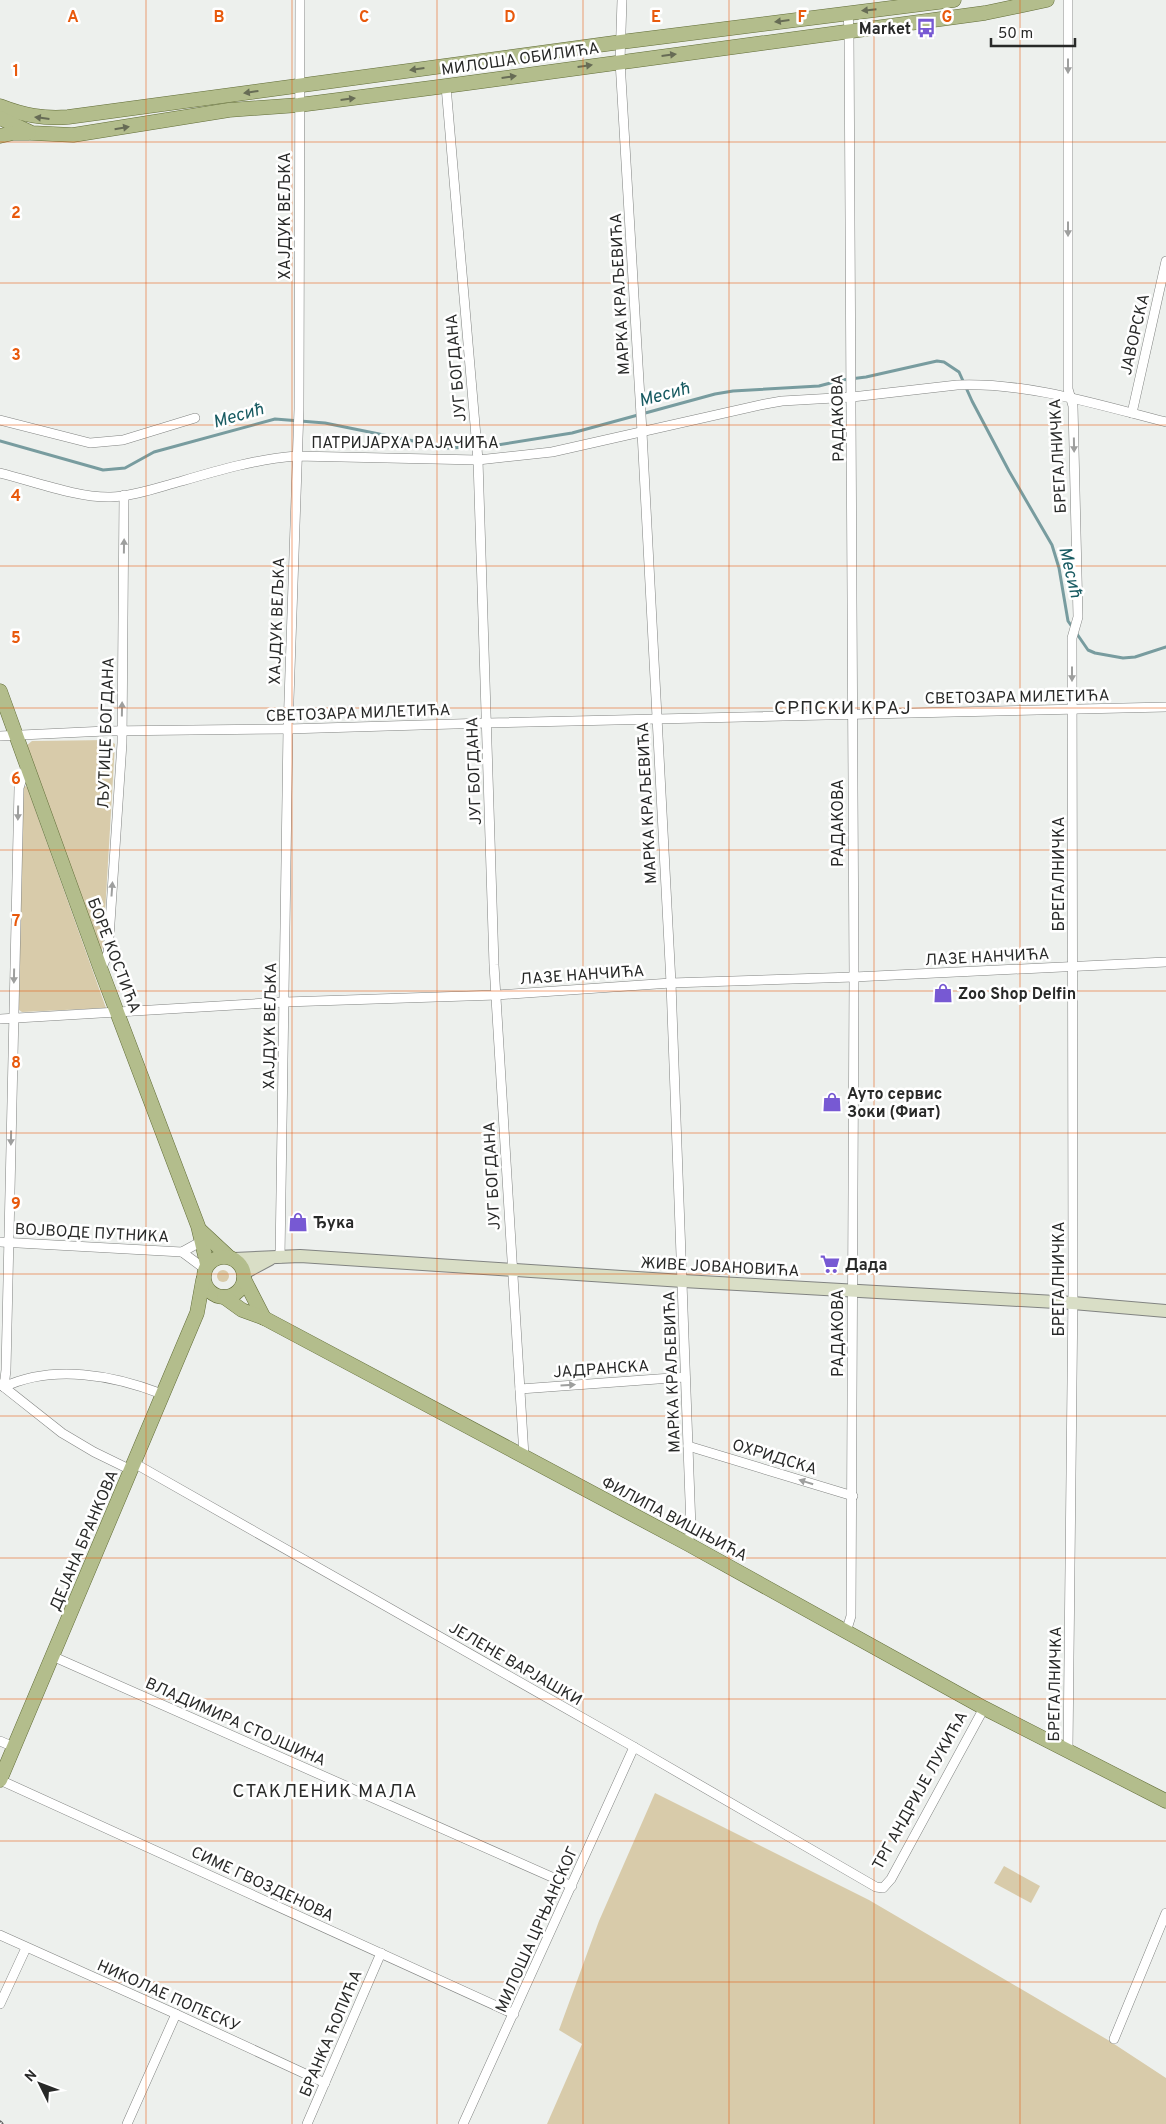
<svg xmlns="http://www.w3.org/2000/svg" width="1166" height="2124" font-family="Overpass,sans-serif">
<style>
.green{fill:#d8cbaa}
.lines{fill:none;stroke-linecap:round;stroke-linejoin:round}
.stream{stroke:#789c9f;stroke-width:3}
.street-casing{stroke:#818381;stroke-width:10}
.secondary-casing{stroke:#818381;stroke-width:14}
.primary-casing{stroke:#626d38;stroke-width:15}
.street{stroke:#fff;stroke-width:9}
.secondary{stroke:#d9dec6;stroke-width:12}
.primary{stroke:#b3bd8c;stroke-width:14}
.rail-casing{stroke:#646564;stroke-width:5}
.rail{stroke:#fff;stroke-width:3;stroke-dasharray:9;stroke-linecap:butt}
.oneway{fill:#676c55}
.oneway2{fill:#9e9f9e}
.grid{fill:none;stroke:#e8590c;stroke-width:1;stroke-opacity:0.55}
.labels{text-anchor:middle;stroke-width:5;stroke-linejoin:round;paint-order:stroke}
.poi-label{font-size:16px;font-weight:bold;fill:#282928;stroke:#fff;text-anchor:start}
.street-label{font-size:16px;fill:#282928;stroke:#fff}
.water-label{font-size:18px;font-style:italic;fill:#185b62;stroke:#fff}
.quarter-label{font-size:19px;letter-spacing:1px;fill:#282928;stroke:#fff}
.grid-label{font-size:16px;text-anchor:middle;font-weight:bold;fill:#e8590c;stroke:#fff;stroke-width:5;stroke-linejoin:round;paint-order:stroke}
</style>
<rect width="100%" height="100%" fill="#edf0ed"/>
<g class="green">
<polygon points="109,740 115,744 103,947 101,951 27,745 32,741"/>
<polygon points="25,786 27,787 106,1008 22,1012 19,1010 21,789"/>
<circle cx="223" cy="1276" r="6"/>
<polygon points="655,1793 869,1900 1108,2040 1166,2078 1166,2124 547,2124 582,2044 559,2030 599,1921"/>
<polygon points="1004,1866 1040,1886 1031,1903 994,1883"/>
</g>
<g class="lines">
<polyline class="stream" points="0,441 103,470 125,468 154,452 275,419 325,423 448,448 491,446 572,433 715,394 733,391 819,386 842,380 866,377 937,361 944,362 959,372 972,401 1009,471 1052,545 1059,568 1068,621 1088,650 1095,653 1123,658 1135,657 1166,647"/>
<defs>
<g id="street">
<polyline points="622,0 620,61 642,432 671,983 691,1528 688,1544"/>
<polyline points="446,86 478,460 494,965 524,1456"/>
<polyline points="1132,413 1166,261"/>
<polyline points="0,420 90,443 123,440 195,418"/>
<path d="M 0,473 C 33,481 78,498 111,497 C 135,496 159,487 182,481 C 219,470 257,459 296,456 L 478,460 L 552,452 L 765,404 L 782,401 L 852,397 L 957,385 C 1027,382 1099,405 1166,422"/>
<polyline points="0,736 106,731 288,729 487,723 1166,707"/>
<polyline points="101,970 108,953 122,743 124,495"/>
<polyline points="0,1019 285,1002 497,995 671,983 854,977 1166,962"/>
<polyline points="0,1242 182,1252 202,1241"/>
<polyline points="182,1252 205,1269"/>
<polyline points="280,1258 288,729 299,409 300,0"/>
<polyline points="0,1384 62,1433 94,1452 131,1470"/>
<polyline points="4,1387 6,1370 19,788 26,766"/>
<path d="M 4,1387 C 53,1364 113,1375 162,1394"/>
<polyline points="520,1389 685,1377"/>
<polyline points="688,1446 853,1496"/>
<polyline points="134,1463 634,1747 876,1887 883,1888 891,1879 984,1708"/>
<polyline points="846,1632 851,1616 854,977 849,31 848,13"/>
<polyline points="52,1656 572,1886"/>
<polyline points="0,1741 14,1747"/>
<polyline points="1068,1750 1073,1290 1072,638 1078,617 1073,406 1068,389 1068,0"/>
<polyline points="0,1780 514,2014"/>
<polyline points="0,1935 176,2014 325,2083"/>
<polyline points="0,2004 26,1948"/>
<polyline points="1114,2039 1166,1913"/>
<polyline points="127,2124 176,2014"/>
<polyline points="307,2124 381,1953"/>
<polyline points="463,2124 634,1747"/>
</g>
<g id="secondary">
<polyline points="234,1259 300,1256 683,1281 1073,1303 1166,1311"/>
<polyline points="244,1273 270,1259"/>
</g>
<g id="primary">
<path d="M 0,106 C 23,115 43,119 68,117 L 621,42 L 954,0"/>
<polyline points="0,118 32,133 73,135 229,110 299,105 446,86 985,13 1047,0"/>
<polyline points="0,136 13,133 29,133"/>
<polyline points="0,691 101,970 198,1226 207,1264"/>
<polyline points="200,1230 229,1257"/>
<circle cx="224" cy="1277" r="20"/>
<polyline points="244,1279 264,1318"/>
<polyline points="224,1297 242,1310 264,1318 688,1544 984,1708 1166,1801"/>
<polyline points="0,1780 197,1313 203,1280"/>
</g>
</defs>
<use href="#street" class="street-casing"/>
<use href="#secondary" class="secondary-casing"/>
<use href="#primary" class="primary-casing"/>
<use href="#street" class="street"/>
<use href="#secondary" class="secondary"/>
<use href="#primary" class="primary"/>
<defs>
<polyline id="rail" points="0,2123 1,2124"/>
</defs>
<use href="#rail" class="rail-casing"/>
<use href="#rail" class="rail"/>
</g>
<defs><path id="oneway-solid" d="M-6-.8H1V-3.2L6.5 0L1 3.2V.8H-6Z" transform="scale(1.25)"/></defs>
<g class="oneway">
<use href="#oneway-solid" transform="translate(869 10) rotate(174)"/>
<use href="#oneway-solid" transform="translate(782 21) rotate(173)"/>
<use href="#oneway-solid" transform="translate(669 55) rotate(-7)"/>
<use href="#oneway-solid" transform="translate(585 66) rotate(-8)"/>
<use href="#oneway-solid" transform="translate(417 69) rotate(172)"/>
<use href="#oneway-solid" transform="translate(509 77) rotate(-8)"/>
<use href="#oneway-solid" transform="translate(251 92) rotate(172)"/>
<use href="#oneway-solid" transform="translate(348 99) rotate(-7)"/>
<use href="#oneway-solid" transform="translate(42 118) rotate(-173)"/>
<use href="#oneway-solid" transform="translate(122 128) rotate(-10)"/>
</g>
<g class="oneway2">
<use href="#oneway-solid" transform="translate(1068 66) rotate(90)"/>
<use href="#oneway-solid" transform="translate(1068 229) rotate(90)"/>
<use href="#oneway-solid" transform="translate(1074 445) rotate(89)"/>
<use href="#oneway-solid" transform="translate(124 546) rotate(-89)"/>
<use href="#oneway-solid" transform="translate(1072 674) rotate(90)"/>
<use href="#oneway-solid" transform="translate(122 709) rotate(-89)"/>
<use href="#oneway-solid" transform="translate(18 813) rotate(91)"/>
<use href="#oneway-solid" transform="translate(112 889) rotate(-86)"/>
<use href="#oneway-solid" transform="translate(14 976) rotate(91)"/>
<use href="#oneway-solid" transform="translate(11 1138) rotate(91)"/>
<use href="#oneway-solid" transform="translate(568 1385) rotate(-4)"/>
<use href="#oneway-solid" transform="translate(806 1482) rotate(-163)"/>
</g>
<path class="grid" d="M 146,0 L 146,2124M 292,0 L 292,2124M 437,0 L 437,2124M 583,0 L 583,2124M 729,0 L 729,2124M 874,0 L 874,2124M 1020,0 L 1020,2124M 0,142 L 1166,142M 0,283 L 1166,283M 0,425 L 1166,425M 0,566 L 1166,566M 0,708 L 1166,708M 0,850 L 1166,850M 0,991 L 1166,991M 0,1133 L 1166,1133M 0,1274 L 1166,1274M 0,1416 L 1166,1416M 0,1558 L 1166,1558M 0,1699 L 1166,1699M 0,1841 L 1166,1841M 0,1982 L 1166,1982"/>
<defs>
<symbol id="bus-bare" viewBox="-9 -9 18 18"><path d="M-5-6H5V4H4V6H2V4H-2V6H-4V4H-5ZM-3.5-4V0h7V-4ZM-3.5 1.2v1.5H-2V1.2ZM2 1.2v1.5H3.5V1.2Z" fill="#7759d3" stroke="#fff" stroke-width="2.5" paint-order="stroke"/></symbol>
<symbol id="shop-bare" viewBox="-9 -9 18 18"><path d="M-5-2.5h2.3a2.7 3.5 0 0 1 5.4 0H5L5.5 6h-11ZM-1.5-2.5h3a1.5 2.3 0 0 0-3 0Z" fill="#7759d3" stroke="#fff" stroke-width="2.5" paint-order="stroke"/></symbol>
<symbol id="supermarket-bare" viewBox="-9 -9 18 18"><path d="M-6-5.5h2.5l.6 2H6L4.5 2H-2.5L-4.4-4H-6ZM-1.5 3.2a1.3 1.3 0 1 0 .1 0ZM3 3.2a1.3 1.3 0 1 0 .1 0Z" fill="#7759d3" stroke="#fff" stroke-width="2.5" paint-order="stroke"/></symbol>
</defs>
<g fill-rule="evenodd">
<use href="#bus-bare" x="912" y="14" width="28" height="28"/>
<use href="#shop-bare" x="929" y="979" width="28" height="28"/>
<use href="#shop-bare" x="818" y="1088" width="28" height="28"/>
<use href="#shop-bare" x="284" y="1208" width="28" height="28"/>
<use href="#supermarket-bare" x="816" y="1250" width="28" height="28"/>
</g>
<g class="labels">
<g class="poi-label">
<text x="911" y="34" text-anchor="end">Market</text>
<text x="958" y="999">Zoo Shop Delfin</text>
<text x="847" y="1099">Ауто сервис<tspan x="847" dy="18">Зоки (Фиат)</tspan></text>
<text x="313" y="1228">Ђука</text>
<text x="845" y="1270">Дада</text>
</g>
<g class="street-label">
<text transform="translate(520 58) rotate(-8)" y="6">МИЛОША ОБИЛИЋА</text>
<text transform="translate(284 216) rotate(-90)" y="6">ХАЈДУК ВЕЉКА</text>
<text transform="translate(619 294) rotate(-93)" y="6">МАРКА КРАЉЕВИЋА</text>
<text transform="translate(1134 334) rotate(-77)" y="6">ЈАВОРСКА</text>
<text transform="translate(455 368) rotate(-95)" y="6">ЈУГ БОГДАНА</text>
<text transform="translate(837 418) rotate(-91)" y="6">РАДАКОВА</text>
<text x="405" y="448">ПАТРИЈАРХА РАЈАЧИЋА</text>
<text transform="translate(1057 456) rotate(-93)" y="6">БРЕГАЛНИЧКА</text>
<text transform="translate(276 621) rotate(-88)" y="6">ХАЈДУК ВЕЉКА</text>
<text transform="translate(1017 696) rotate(-1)" y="6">СВЕТОЗАРА МИЛЕТИЋА</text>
<text transform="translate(358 712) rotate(-2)" y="6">СВЕТОЗАРА МИЛЕТИЋА</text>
<text transform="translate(105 733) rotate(-88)" y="6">ЉУТИЦЕ БОГДАНА</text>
<text transform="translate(473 771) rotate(-92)" y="6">ЈУГ БОГДАНА</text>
<text transform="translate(646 803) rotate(-93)" y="6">МАРКА КРАЉЕВИЋА</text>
<text transform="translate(837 823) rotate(-90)" y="6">РАДАКОВА</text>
<text transform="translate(1058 874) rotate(-90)" y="6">БРЕГАЛНИЧКА</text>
<text transform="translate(115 955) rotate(69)" y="6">БОРЕ КОСТИЋА</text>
<text transform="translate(987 956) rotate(-3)" y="6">ЛАЗЕ НАНЧИЋА</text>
<text transform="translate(582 974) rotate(-4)" y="6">ЛАЗЕ НАНЧИЋА</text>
<text transform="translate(269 1026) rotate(-89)" y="6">ХАЈДУК ВЕЉКА</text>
<text transform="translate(491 1176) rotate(-93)" y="6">ЈУГ БОГДАНА</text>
<text transform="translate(92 1232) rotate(3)" y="6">ВОЈВОДЕ ПУТНИКА</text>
<text transform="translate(720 1266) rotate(3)" y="6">ЖИВЕ ЈОВАНОВИЋА</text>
<text transform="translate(1058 1279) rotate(-90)" y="6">БРЕГАЛНИЧКА</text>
<text transform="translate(837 1333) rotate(-90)" y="6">РАДАКОВА</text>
<text transform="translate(601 1368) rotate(-4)" y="6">ЈАДРАНСКА</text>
<text transform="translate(671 1372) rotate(-92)" y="6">МАРКА КРАЉЕВИЋА</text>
<text transform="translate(775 1456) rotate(17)" y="6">ОХРИДСКА</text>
<text transform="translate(675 1518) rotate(28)" y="6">ФИЛИПА ВИШЊИЋА</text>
<text transform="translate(83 1540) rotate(-67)" y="6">ДЕЈАНА БРАНКОВА</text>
<text transform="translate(516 1663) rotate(30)" y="6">ЈЕЛЕНЕ ВАРЈАШКИ</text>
<text transform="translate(1054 1684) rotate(-89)" y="6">БРЕГАЛНИЧКА</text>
<text transform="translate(236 1721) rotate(24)" y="6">ВЛАДИМИРА СТОЈШИНА</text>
<text transform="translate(919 1790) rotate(-61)" y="6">ТРГ АНДРИЈЕ ЛУКИЋА</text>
<text transform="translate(263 1883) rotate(25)" y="6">СИМЕ ГВОЗДЕНОВА</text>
<text transform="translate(536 1929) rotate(-66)" y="6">МИЛОША ЦРЊАНСКОГ</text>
<text transform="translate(169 1995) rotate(24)" y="6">НИКОЛАЕ ПОПЕСКУ</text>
<text transform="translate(330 2033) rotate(-67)" y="6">БРАНКА ЋОПИЋА</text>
</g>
<g class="water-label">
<text transform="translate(664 394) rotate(-15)" y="6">Месић</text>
<text transform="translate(238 415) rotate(-16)" y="6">Месић</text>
<text transform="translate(1071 572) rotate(76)" y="6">Месић</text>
</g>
<g class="quarter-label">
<text x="843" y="714">СРПСКИ КРАЈ</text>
<text x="325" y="1797">СТАКЛЕНИК МАЛА</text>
</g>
</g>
<g class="grid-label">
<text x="73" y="22">A</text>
<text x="219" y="22">B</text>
<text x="364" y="22">C</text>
<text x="510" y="22">D</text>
<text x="656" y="22">E</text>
<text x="802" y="22">F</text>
<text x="947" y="22">G</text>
<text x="16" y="76">1</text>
<text x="16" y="218">2</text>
<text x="16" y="360">3</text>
<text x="16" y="501">4</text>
<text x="16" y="643">5</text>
<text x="16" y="784">6</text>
<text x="16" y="926">7</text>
<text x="16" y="1068">8</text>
<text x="16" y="1209">9</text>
</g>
<g transform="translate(40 2084) rotate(312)" stroke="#ffffff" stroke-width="4" paint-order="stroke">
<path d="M0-4L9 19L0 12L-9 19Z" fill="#282928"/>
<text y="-8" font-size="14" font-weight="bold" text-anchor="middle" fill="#282928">N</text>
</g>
<path d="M991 38v8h84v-8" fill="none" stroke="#282928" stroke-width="2.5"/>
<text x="998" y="38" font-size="15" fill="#282928" stroke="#ffffff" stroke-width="4" paint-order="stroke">50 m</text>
</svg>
